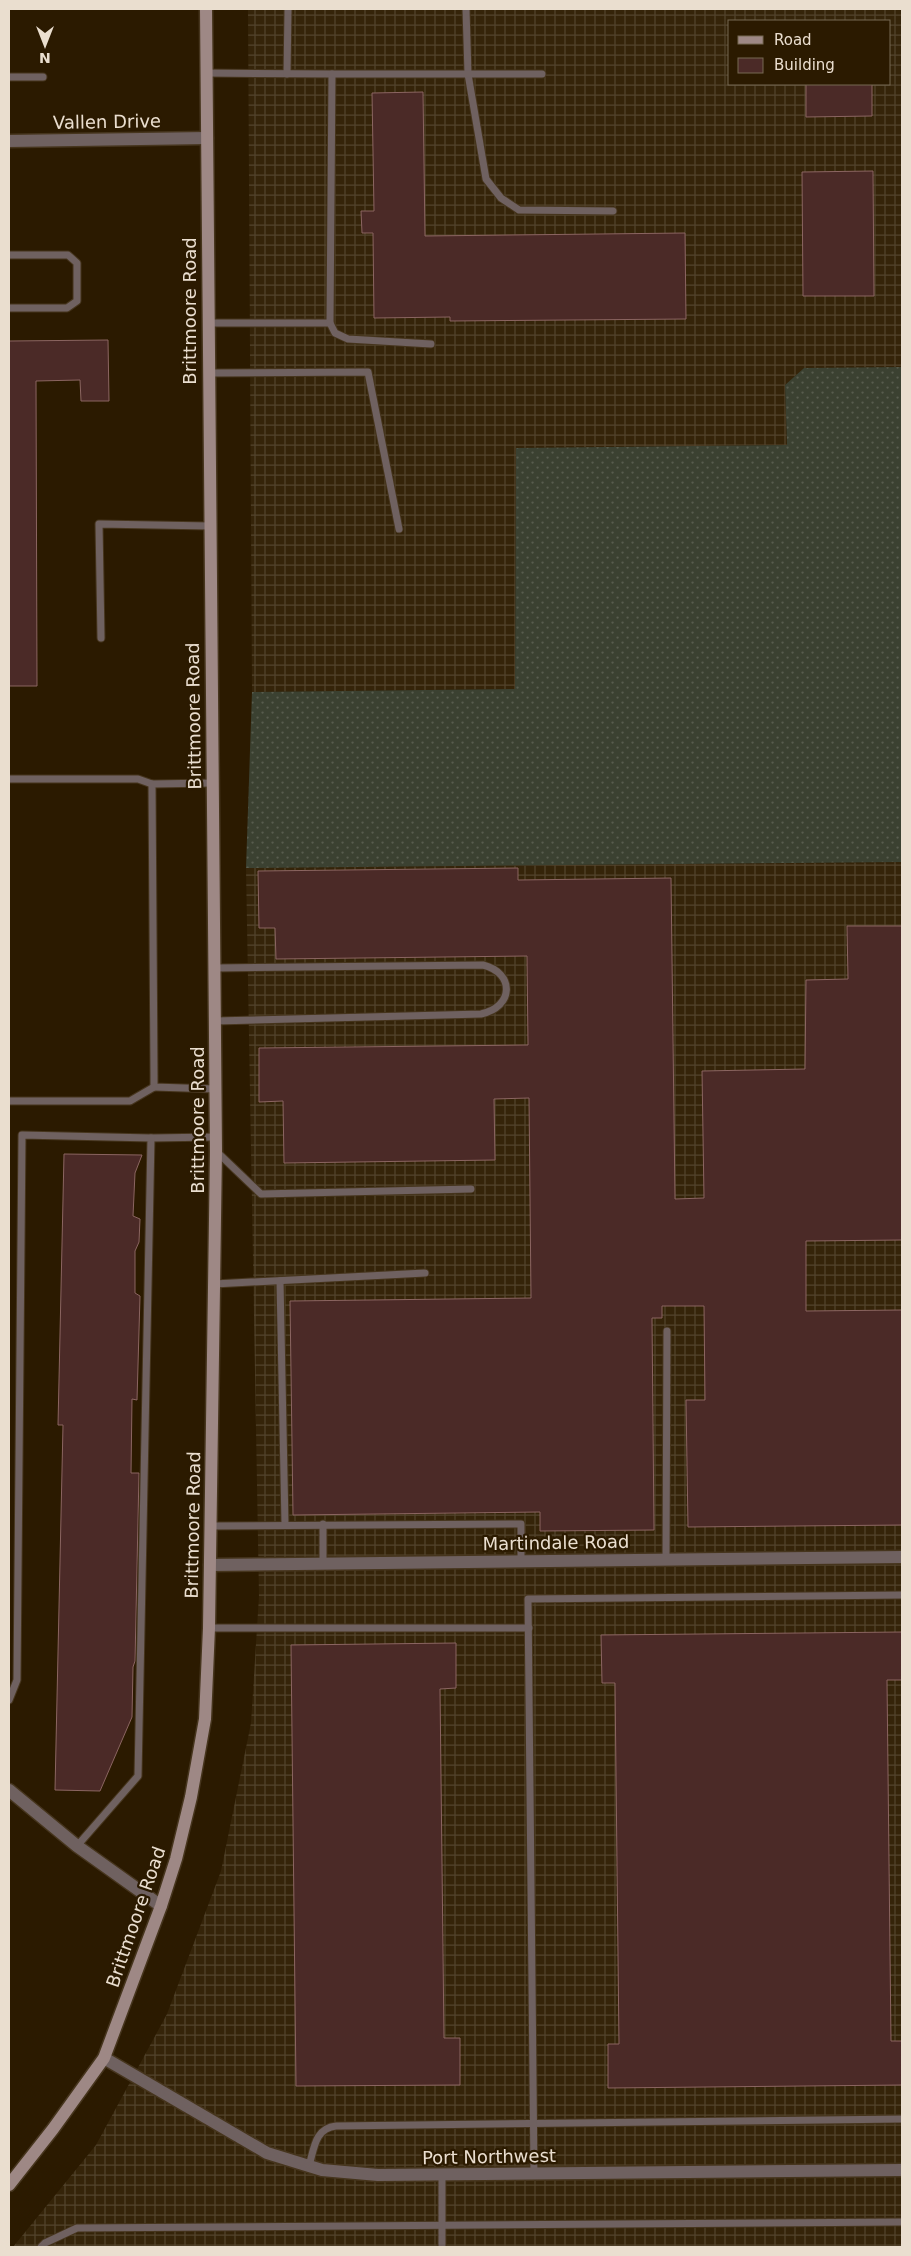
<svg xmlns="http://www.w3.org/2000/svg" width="911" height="2256" font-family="'DejaVu Sans',sans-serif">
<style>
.industrial{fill:url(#industrial-grid);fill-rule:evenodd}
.grass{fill:url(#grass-dots)}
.building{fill:#4b2a27;stroke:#8b6561}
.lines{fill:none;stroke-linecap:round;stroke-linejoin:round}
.lane-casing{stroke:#46351d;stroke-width:9}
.street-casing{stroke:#46351d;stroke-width:15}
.secondary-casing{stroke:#46351d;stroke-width:15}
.lane{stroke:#6f6160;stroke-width:7}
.street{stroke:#6f6160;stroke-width:12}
.secondary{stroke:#9e8885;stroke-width:12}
.labels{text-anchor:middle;stroke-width:4.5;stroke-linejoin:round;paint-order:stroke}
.street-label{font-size:18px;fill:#eadecf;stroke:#2b1a00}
</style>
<defs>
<pattern id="industrial-grid" width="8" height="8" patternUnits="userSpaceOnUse" patternTransform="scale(1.25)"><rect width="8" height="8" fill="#352409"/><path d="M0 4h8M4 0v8" fill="none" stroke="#52432c"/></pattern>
<pattern id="grass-dots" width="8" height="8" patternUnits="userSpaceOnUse" patternTransform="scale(1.25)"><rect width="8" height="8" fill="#3b4131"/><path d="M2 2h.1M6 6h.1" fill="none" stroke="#585c4e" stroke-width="1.8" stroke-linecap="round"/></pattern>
</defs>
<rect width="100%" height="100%" fill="#2b1a00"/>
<g class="industrial">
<path d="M 248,9 L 902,9 L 902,367 L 804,368 L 785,385 L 787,445 L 516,448 L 515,689 L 252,692 ZM 730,21 L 890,21 L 890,84 L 730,84 Z"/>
<polygon points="902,862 902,2247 13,2247 96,2145 167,2014 221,1871 251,1723 259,1596 246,868"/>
</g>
<polygon class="grass" points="902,367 902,862 246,868 252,692 515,689 516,448 787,445 785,385 804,368"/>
<g class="building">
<polygon points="806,84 872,84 872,116 806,117"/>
<polygon points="423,92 425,236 685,233 686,319 450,321 450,317 374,318 373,233 362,233 361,211 374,211 372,93"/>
<polygon points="873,171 874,296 803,296 802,172"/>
<polygon points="108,340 109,401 81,401 80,380 36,381 37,686 9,686 9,341"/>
<polygon points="518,868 518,880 671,878 675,1199 704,1198 702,1071 805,1069 806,980 848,979 847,926 902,926 902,1240 806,1241 806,1311 902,1310 902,1525 688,1527 686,1400 705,1400 704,1306 662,1306 662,1318 652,1318 654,1530 540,1531 540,1512 293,1515 290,1301 531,1298 529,1098 494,1099 495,1160 284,1163 283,1101 259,1102 259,1048 528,1045 527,956 276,959 275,928 259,928 258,871"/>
<polygon points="64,1154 142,1155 135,1173 133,1216 140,1219 139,1242 135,1251 135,1293 140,1296 137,1400 132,1399 131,1473 139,1473 135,1661 133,1667 132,1717 100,1791 55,1790 63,1425 58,1425"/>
<polygon points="902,1632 902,1680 887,1680 891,2041 902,2041 902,2085 608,2088 608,2044 619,2044 615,1683 602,1683 601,1635"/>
<polygon points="456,1643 456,1688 440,1689 444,2038 460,2038 460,2085 296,2086 291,1645"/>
</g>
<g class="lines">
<defs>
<g id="lane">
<polyline points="466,9 468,74 486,179 501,198 519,210 613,211"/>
<polyline points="206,73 332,74 330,323 208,323"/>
<polyline points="287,74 288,10"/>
<polyline points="332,74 542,74"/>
<polyline points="9,77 43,77"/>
<polyline points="9,255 68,255 77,263 77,301 67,308 9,308"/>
<polyline points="330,323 335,333 348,339 431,344"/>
<polyline points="208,373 368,372 399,529"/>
<polyline points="101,638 99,524 210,526"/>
<polyline points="9,779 138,779 152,784"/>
<polyline points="213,783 152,784 154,1075 154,1087 215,1089"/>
<path d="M 215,968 L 483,965 C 515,973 514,1007 481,1014 L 215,1021"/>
<polyline points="9,1101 130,1101 154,1087"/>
<polyline points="151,1138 216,1137"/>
<polyline points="216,1151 261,1194 471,1189"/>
<polyline points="280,1281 285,1524"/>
<polyline points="214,1284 425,1273"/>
<polyline points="323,1524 323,1563"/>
<polyline points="211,1526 521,1524 521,1561"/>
<polyline points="666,1560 667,1331"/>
<polyline points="209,1628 529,1628"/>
<polyline points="9,1700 17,1680 22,1135 151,1138 138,1776 77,1846"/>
<path d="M 309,2166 C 314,2149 315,2128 336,2126 L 902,2119"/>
<polyline points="534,2174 528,1599 902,1595"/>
<polyline points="41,2247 45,2243 77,2228 902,2222"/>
<polyline points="442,2247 442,2175"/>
</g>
<g id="street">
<polyline points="9,141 207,138"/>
<polyline points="210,1565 902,1557"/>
<polyline points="9,1790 77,1846 161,1906"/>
<polyline points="104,2058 267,2153 322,2170 378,2175 902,2170"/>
</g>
<polyline id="secondary" points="9,2185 53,2129 104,2058 161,1906 176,1859 191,1797 205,1719 209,1628 216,1151 206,9"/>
</defs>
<use href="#lane" class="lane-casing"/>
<use href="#street" class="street-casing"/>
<use href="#secondary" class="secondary-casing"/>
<use href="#lane" class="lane"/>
<use href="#street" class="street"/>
<use href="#secondary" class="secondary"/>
</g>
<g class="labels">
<g class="street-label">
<text transform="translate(107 122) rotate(-1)" y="6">Vallen Drive</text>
<text transform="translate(190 311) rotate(-90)" y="6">Brittmoore Road</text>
<text transform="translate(194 716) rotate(-91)" y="6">Brittmoore Road</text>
<text transform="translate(198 1120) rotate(-90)" y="6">Brittmoore Road</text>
<text transform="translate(193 1525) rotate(-89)" y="6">Brittmoore Road</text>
<text transform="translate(556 1543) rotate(-1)" y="6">Martindale Road</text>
<text transform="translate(136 1917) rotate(-71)" y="6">Brittmoore Road</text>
<text transform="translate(489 2157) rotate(-1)" y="6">Port Northwest</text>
</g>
</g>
<rect width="911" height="2256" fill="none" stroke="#eadecf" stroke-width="20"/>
<rect x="728" y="20" width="162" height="65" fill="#2b1a00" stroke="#776853"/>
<rect x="738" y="36" width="25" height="8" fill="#9e8885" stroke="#776853"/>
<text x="774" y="45" font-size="15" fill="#eadecf">Road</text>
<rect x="738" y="58" width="25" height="15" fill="#4b2a27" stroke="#776853"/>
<text x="774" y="70" font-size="15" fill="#eadecf">Building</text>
<g transform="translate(45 45) rotate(180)" stroke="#2b1a00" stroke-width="4" paint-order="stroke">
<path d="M0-4L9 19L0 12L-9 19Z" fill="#eadecf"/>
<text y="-8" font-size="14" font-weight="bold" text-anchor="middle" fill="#eadecf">N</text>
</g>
</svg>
